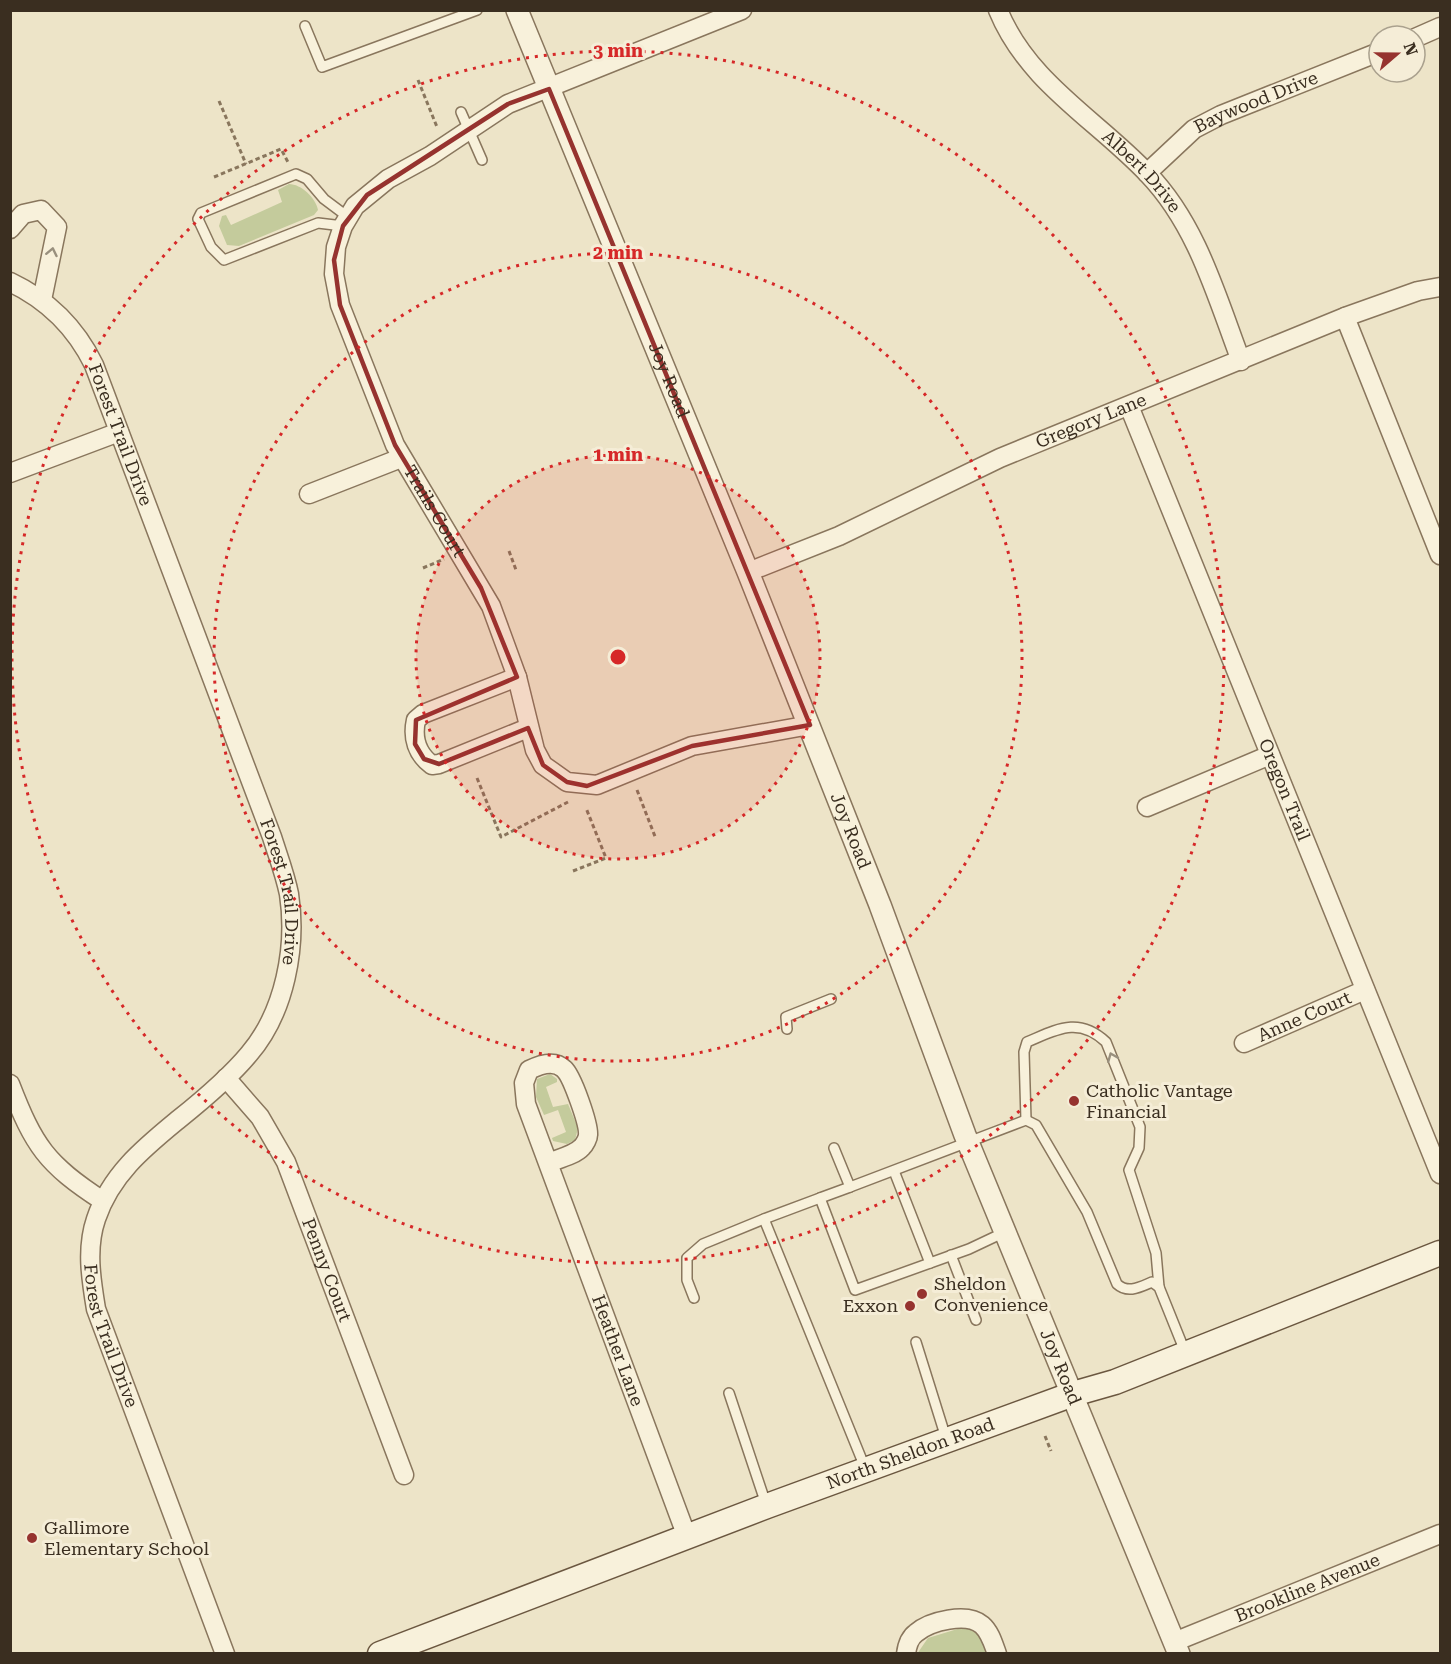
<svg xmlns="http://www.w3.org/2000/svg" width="1451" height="1664" font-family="'Roboto Serif',serif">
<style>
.green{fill:#c4cb9c}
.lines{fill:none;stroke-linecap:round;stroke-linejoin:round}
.service-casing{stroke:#89765d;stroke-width:12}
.minor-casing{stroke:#89765d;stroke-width:21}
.tertiary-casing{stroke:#89765d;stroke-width:24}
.secondary-casing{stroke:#6b5740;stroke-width:27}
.path{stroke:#89765d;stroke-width:3;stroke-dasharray:4.5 3;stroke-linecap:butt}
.service{stroke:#f8f1db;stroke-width:9}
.minor{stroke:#f8f1db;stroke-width:18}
.tertiary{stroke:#f8f1db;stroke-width:21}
.secondary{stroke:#f8f1db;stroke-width:24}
.oneway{stroke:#99907e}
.marked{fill:none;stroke:#96332f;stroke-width:4.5;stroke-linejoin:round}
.ring{fill:none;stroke:#d62828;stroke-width:3;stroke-dasharray:3 6}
.poi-dot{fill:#96332f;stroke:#f5edd7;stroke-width:2}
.labels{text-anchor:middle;stroke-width:6;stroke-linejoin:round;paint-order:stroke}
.street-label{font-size:18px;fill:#3a2e20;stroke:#f5edd7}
.poi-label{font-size:18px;fill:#3a2e20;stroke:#f5edd7;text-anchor:start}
.centre{fill:#d62828;stroke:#f5edd7;stroke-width:3}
.ring-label{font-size:18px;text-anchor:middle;font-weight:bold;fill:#d62828;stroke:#f5edd7;stroke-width:6;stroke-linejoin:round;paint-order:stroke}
</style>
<rect width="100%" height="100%" fill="#ede4c8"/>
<g class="green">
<path d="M 289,184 C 301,184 316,198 318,210 L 314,215 L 239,246 L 227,245 L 219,226 L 222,216 L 226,215 L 231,225 L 282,202 L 278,190 Z"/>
<polygon points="550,1074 557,1079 557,1082 546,1087 553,1107 568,1104 578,1128 575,1140 567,1144 553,1141 552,1138 566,1132 558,1110 544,1115 536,1097 537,1079"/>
<polygon points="964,1627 977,1633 989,1654 917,1654 928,1638"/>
</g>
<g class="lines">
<defs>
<g id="service">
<polyline points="305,26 322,67 477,10"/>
<polyline points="461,112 482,160"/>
<polyline points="343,226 318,223 224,260 211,247 198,219 201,213 296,174 307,179 324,199 348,217"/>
<polyline points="787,1029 786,1017 831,999"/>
<path d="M 1026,1120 L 1024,1052 L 1027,1042 C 1056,1030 1078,1016 1106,1042 L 1140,1127 L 1139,1148 L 1129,1170 L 1156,1253 L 1159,1287"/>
<path d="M 834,1148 L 850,1187 L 1026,1120 L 1036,1125 L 1087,1212 L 1117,1284 C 1128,1294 1140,1287 1152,1282 L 1159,1287 L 1186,1354"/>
<polyline points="894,1171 930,1263"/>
<polyline points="850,1187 820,1198 855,1290 969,1249 1005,1232"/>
<polyline points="820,1198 764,1219 866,1470"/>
<polyline points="951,1255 976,1320"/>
<polyline points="694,1298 687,1280 687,1258 703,1244 764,1219"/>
<polyline points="916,1342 946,1438"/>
<polyline points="729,1393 766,1504"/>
</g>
<g id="minor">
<path id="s1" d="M 742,10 L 508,104 L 430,156 L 388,179 L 355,206 L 343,226 L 336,247 L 334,274 L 340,305 L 395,445 L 491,606 L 517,677 L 535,750 L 543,765 L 567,782 L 597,785 L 692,746 L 810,725"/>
<path id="s2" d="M 998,10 C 1028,83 1096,119 1148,174 C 1197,225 1216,295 1241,361"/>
<polyline points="1415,38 1440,27"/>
<path id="s3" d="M 1147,173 L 1194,129 L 1221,115 L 1379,52"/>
<polyline points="10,229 23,214 41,210 57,227 42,300"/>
<path id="s4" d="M 10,282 C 48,300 76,328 94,365 L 272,837 C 278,856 285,874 289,894 C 297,947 285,1012 249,1054 C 229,1078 204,1099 179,1119 C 145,1147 111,1174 96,1219 C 86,1248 91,1279 96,1309 L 225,1654"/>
<polyline points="1345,317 1440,555"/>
<path id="s5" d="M 1129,406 L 1440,1174"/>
<polyline points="10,473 119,432"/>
<polyline points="309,494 401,458"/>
<path id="s6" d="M 748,572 L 839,536 L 1000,458 L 1345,317 L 1418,291 L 1440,287"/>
<path d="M 517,677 L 423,714 L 416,720 C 412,738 417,754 432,765 L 439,764 L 528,728"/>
<polyline points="1147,807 1270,755"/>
<path id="s7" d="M 1244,1043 L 1365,990"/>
<path id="s8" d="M 226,1078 L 260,1117 L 286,1162 L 404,1475"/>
<path d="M 10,1084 C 34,1146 46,1164 103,1201"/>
<path id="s9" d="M 548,1163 C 558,1159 575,1155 582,1147 C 585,1144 588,1138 588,1135 C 589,1124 572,1076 564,1069 C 554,1059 539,1065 529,1070 L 524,1083 L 526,1104 L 687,1537"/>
<path id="s10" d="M 1174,1642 L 1440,1534"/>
<path d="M 906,1654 C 907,1646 909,1638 916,1633 C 930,1621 967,1612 982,1625 C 990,1632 993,1643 997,1654"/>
</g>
<g id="tertiary">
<path id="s11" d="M 517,10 L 748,572 L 880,905 L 965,1135 L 1179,1654"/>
</g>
<g id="secondary">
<path id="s12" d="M 380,1654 L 767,1506 L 1073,1394 L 1115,1382 L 1440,1253"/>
</g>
</defs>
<use href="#service" class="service-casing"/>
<use href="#minor" class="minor-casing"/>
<use href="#tertiary" class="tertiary-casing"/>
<use href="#secondary" class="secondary-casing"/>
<g class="path">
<polyline points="418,80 437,127"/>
<polyline points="219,101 246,164"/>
<polyline points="214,177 281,149 289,164"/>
<polyline points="509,551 516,570"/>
<polyline points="423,568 444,559"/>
<polyline points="477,778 501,837 568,802"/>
<polyline points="637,790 656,839"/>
<polyline points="573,871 606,858 586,808"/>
<polyline points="1045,1436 1051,1451"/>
</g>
<use href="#service" class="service"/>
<use href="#minor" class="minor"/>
<use href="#tertiary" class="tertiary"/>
<use href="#secondary" class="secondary"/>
</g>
<defs><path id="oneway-chevron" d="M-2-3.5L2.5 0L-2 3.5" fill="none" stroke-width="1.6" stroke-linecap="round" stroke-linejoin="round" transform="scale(1.5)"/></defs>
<g class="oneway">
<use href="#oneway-chevron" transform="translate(52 252) rotate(-78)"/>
<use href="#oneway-chevron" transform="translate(1112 1057) rotate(-112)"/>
</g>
<path class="marked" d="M 549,89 L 810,725 L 692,746 L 587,786 L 567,782 L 543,765 L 528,728 L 439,764 L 424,759 L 415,744 L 416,720 L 517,677 L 481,588 L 395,445 L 340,305 L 334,260 L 343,226 L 367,195 L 508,104 Z"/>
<circle cx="618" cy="657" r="202" fill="#d62828" fill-opacity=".12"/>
<g class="ring">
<circle cx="618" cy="657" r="202"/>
<circle cx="618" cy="657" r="404"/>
<circle cx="618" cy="657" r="606"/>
</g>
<g class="poi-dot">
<circle cx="1074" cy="1101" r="6"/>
<circle cx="922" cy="1294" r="6"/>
<circle cx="910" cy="1306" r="6"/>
<circle cx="32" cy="1538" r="6"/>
</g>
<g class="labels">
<g class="street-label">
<text dy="6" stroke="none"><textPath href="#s3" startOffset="132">Baywood Drive</textPath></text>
<text dy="6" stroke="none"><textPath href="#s2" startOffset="218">Albert Drive</textPath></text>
<text dy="6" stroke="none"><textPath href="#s11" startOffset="400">Joy Road</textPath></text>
<text dy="6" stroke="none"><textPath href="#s6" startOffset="375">Gregory Lane</textPath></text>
<text dy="6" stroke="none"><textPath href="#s4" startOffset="195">Forest Trail Drive</textPath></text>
<text dy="6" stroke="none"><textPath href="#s1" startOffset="768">Trails Court</textPath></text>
<text dy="6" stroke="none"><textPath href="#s5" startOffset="414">Oregon Trail</textPath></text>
<text dy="6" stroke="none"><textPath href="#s11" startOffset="886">Joy Road</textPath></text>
<text dy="6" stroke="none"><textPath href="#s4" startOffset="681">Forest Trail Drive</textPath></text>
<text dy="6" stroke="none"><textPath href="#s7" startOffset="66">Anne Court</textPath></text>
<text dy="6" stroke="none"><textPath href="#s8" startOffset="219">Penny Court</textPath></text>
<text dy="6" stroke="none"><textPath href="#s4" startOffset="1202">Forest Trail Drive</textPath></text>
<text dy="6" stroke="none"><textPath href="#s9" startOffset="458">Heather Lane</textPath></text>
<text dy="6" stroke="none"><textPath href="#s11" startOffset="1462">Joy Road</textPath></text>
<text dy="6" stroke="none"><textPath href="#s12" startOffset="567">North Sheldon Road</textPath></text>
<text dy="6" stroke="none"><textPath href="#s10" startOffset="144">Brookline Avenue</textPath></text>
</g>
<g class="poi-label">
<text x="1086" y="1097">Catholic Vantage<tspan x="1086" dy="21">Financial</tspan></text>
<text x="934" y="1290">Sheldon<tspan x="934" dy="21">Convenience</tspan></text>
<text x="898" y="1312" text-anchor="end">Exxon</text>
<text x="44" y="1534">Gallimore<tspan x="44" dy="21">Elementary School</tspan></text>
</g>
</g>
<circle cx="618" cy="657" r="9" class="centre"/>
<g class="ring-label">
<text x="618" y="57">3 min</text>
<text x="618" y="259">2 min</text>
<text x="618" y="461">1 min</text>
</g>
<rect width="1451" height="1664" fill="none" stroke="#3a2e20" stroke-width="24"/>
<g transform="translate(1397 54) rotate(70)"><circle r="28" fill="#f5edd7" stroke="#aaa18e" stroke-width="1.5"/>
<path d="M0-4.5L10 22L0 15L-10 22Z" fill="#96332f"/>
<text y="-9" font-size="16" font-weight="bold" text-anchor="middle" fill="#3a2e20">N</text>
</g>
</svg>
